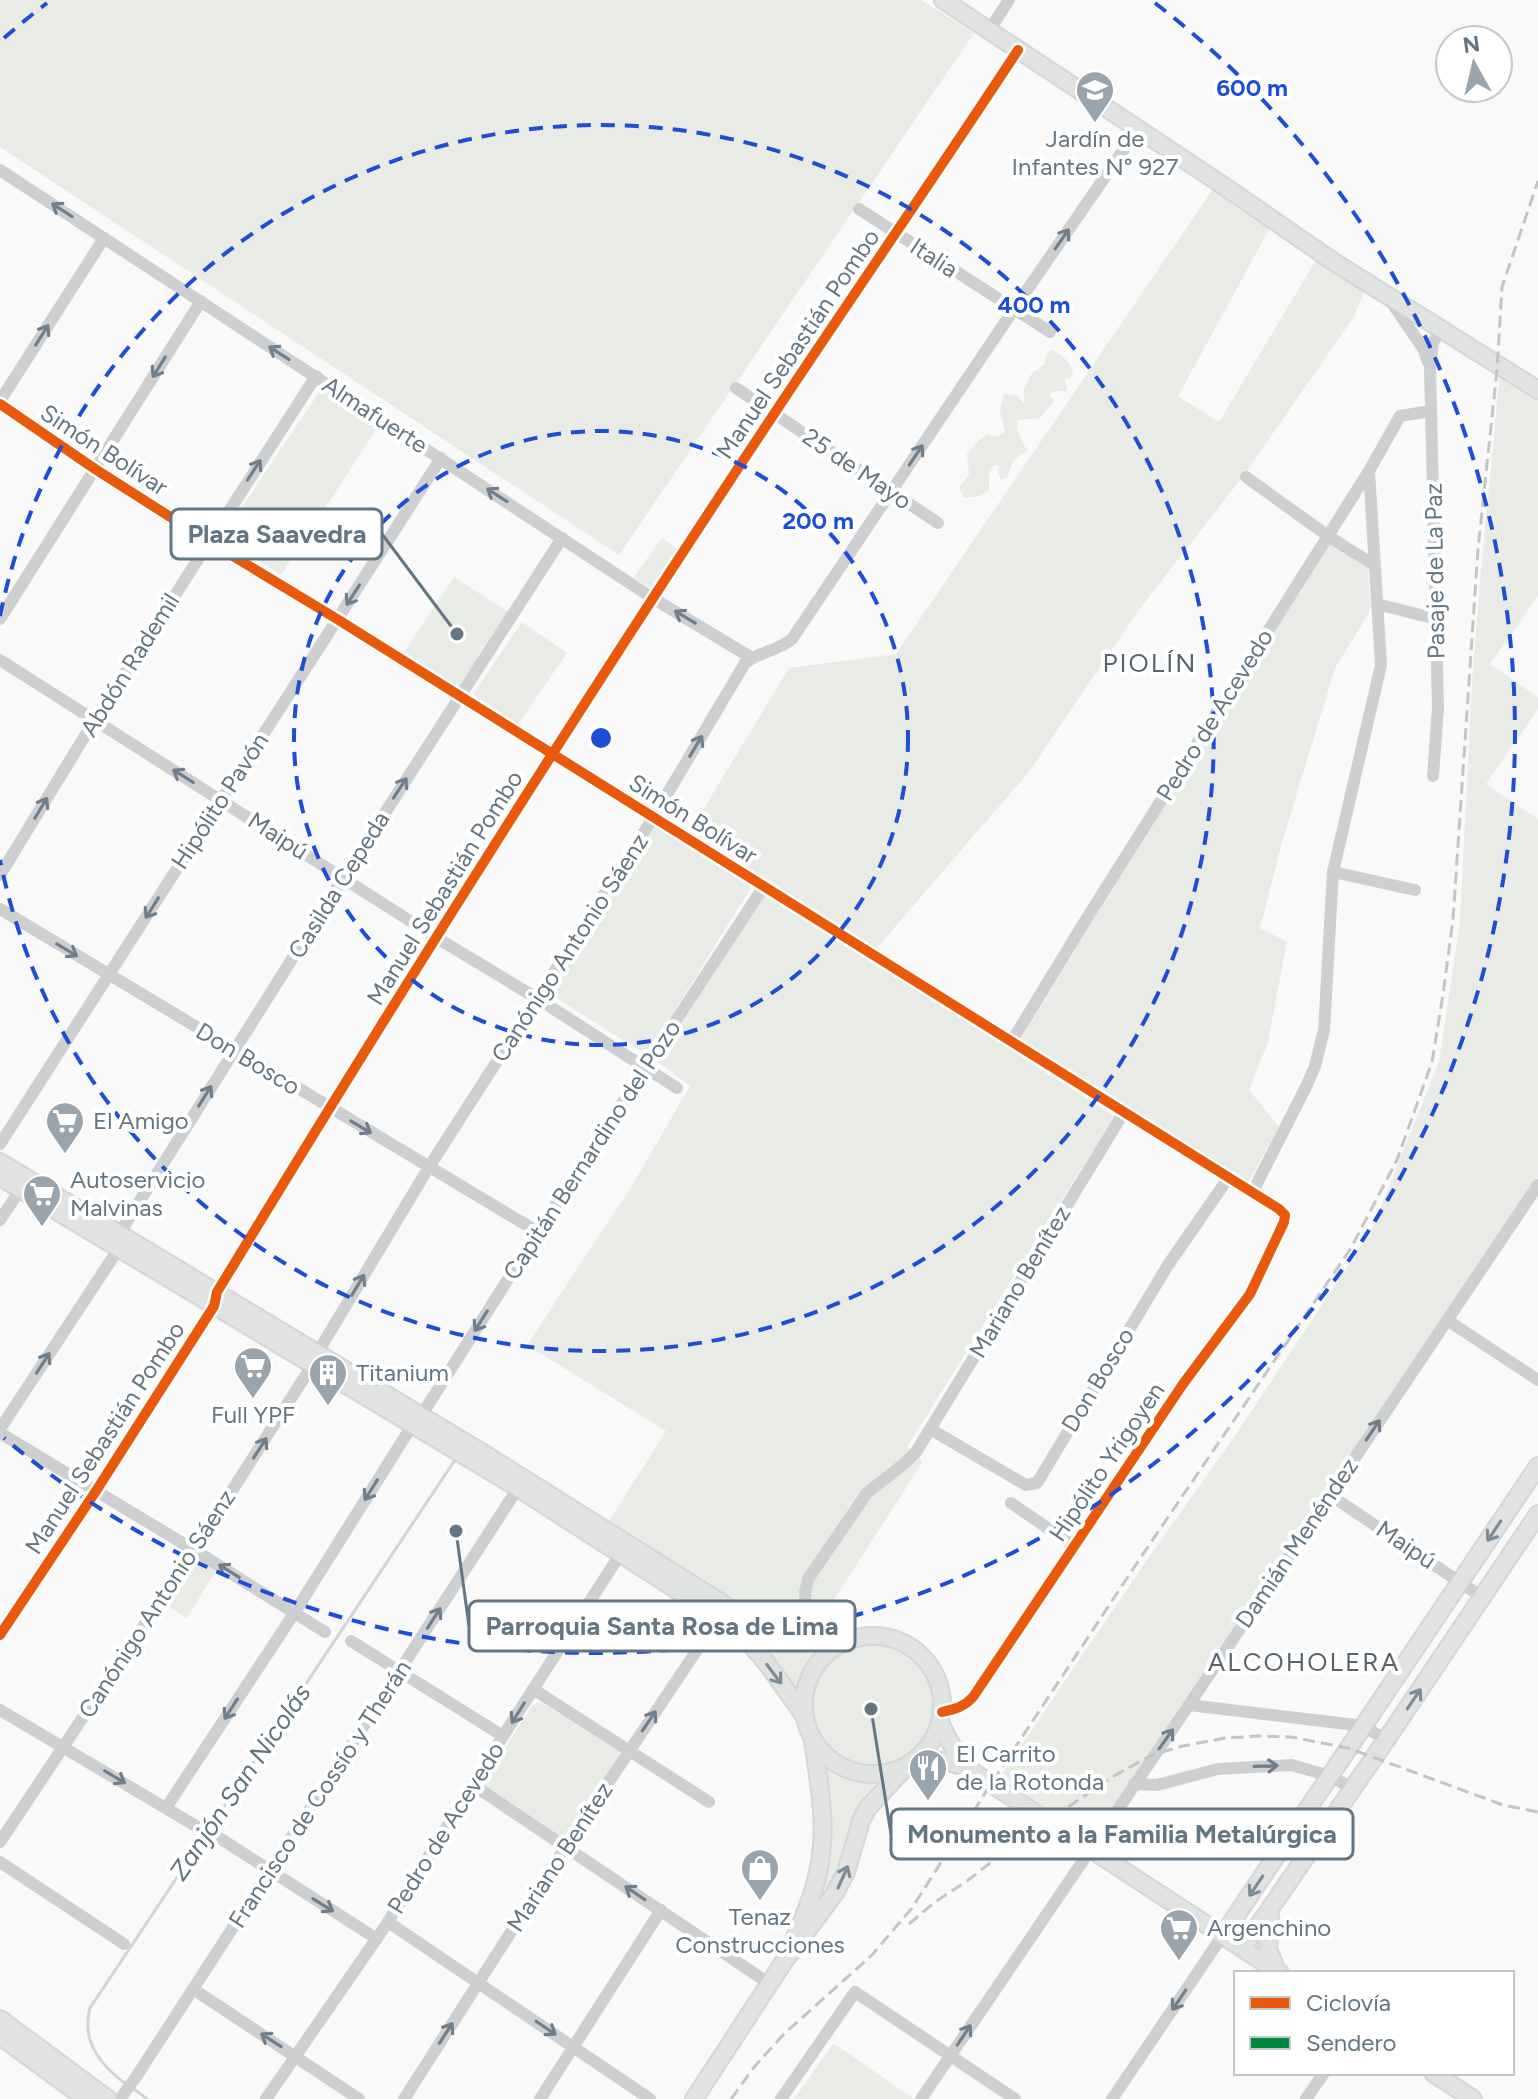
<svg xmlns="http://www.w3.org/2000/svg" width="1538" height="2099" font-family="Figtree,sans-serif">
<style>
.green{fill:#e8ebe6}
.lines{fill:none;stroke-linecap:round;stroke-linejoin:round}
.stream{stroke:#ced6d9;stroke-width:3}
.major-casing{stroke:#d5d6d7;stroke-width:20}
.minor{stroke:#cecfd0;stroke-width:12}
.major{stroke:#e1e2e2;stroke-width:16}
.rail{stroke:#c3c5c6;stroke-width:3;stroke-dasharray:12 6;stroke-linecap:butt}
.quiet{stroke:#00873e;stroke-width:8;stroke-dasharray:16 8;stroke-linecap:butt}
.cycleway-casing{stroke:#fff;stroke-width:15}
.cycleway{stroke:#e8590c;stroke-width:10}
.oneway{stroke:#707f8b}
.oneway2{stroke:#7e8c96}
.ring{fill:none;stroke:#1d4ed8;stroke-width:4;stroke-dasharray:14 10}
.labels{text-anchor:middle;stroke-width:8;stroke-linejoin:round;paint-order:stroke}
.poi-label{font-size:24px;fill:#657683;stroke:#fff;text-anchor:start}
.street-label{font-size:24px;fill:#657683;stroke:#fff}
.neighbourhood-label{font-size:26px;letter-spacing:2px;fill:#57646e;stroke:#fff}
.water-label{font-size:26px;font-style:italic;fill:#60757c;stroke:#fff}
.centre{fill:#1d4ed8;stroke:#fff;stroke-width:4}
.ring-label{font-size:24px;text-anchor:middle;font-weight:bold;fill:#1d4ed8;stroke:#fff;stroke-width:8;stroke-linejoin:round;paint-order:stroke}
.leader{fill:none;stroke:#657683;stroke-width:3}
.callout-dot{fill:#657683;stroke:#fff;stroke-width:3}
.callout{fill:#fff;stroke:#657683;stroke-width:3}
.callout-label{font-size:26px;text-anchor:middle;font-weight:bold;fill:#657683}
</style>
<rect width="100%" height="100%" fill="#f9f9f9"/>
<g class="green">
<polygon points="0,0 921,0 974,33 619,555 0,147"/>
<polygon points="1215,186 1271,226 1178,396 1219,422 1316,260 1365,291 1353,318 1244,475 1138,611 1028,773 875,950 689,833 789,668 896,654"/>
<path d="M 1050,350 C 1062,353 1067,360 1073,369 L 1072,376 L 1065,380 L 1067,391 L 1055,391 L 1049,394 L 1054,401 L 1040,418 L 1017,420 L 1017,430 L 1027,451 C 1014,458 1011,463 1008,477 L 1001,480 L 998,472 L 1000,466 L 994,465 L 989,474 L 989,491 L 979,496 L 964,498 L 959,487 L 969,475 L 967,453 C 974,447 979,439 987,434 C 995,437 998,437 1005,431 L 1000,411 L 1004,394 L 1016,395 L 1024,403 L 1024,389 L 1032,373 L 1044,365 L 1046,356 Z"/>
<polygon points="1500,372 1538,396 1538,596 1490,664 1538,697 1538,709 1486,784 1538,819 1538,1177 1093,1839 1000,1777 1144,1564 1232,1440 1371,1231 1439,1062 1460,922 1472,682 1480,582"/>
<polygon points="328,390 380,424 281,575 229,542 226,537 226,531 320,391"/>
<polygon points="662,538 680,551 654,587 648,587 634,577"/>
<polygon points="1330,543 1368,569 1370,611 1335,668 1281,846 1260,928 1287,942 1268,1042 1249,1090 1279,1127 1247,1184 1020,1041 1117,879"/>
<polygon points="454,577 510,613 459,690 403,654"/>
<polygon points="522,622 567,653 518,724 473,694"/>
<polygon points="656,825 752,886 647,1055 548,993"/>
<polygon points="765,893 1114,1116 907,1447 919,1455 922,1463 817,1626 792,1623 757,1612 714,1589 609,1521 666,1431 527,1345 633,1184 690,1086 658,1062"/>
<polygon points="195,1555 217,1569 187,1618 164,1604"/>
<path d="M 735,1618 L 832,1642 C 814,1660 805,1677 800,1703 L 766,1650 Z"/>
<circle cx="872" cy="1705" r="63"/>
<polygon points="538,1703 544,1704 619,1751 621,1756 570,1838 562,1840 485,1789 484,1780 532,1706"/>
<path d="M 821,1762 C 847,1774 862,1780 891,1776 C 879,1784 867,1794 860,1808 C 844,1840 843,1881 813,1905 Z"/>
<polygon points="833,2044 842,2049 914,2099 794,2099"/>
</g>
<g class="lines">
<g class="stream">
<path d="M 127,2085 C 101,2066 81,2042 90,2008 L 455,1460"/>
<polyline points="134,2089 147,2099"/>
</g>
<defs>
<g id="major">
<polyline points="943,0 1218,182 1334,262 1538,390"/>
<polyline points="0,1162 483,1453 728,1607 765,1625 780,1629 852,1640"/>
<path d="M 0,1177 L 518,1488 L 719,1617 C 756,1642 780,1682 805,1717"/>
<circle cx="873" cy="1705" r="69"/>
<polyline points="940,1723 951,1744 967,1768"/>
<polyline points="917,1759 946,1761 967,1768 1280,1973"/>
<polyline points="1270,1911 1268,1949 1277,1971"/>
<polyline points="1223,1935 1538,1466"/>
<path d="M 795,1937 C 807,1911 818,1883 821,1854 C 826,1817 818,1778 813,1741"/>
<polyline points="1243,1948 1386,1740 1538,1514"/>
<polyline points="0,2019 108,2099"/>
<polyline points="0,2036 86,2099"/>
<polyline points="1433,2073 1473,2099"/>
<polyline points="694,2099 783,1963 835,1893 846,1872 861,1821 867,1809 903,1770"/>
</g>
</defs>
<use href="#major" class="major-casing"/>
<g class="minor">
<polyline points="990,29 1009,0"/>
<polyline points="0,170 654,599 752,658"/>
<polyline points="859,209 1050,332"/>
<polyline points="1390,300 1423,348 1428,362"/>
<polyline points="736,388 938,523"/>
<polyline points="0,401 104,238"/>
<path d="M 0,404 L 95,469 L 208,541 L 337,619 L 1279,1209 L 1285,1215 L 1284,1222 L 1250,1294 L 1183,1384 L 973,1697 C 964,1707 955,1709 942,1712"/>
<polyline points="1246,477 1328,536 1374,565"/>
<polyline points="1377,604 1436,619"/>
<polyline points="0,619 201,301"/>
<polyline points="0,660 437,938 538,999 677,1088"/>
<polyline points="1433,776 1438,708 1430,367 1433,342 1442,330"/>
<polyline points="1333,872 1415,890"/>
<polyline points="0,875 94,721 316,376"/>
<polyline points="0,909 538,1232"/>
<polyline points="1012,1041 1085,921 1369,471 1400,416 1431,411"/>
<polyline points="0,1144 441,458"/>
<polyline points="1252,1193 1306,1087 1315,1066 1324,1030 1333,872 1381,665 1369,471"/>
<polyline points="0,1220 20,1190"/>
<polyline points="119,1234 343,878 562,538"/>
<polyline points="1447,1320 1538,1380"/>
<path d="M 318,1352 L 429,1167 L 653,818 L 745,663 C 758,652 778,651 792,639 L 1014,309 L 1138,129"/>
<polyline points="421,1416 538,1232 764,886"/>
<polyline points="0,1429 119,1248"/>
<polyline points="930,1429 1026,1485 1037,1483 1168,1265 1229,1177"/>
<polyline points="0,1433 194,1550 325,1632"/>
<polyline points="1330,1495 1482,1597"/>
<polyline points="1011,1503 1074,1546"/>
<path d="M 0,1635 L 96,1491 L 214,1306 L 217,1292 C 397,996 582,703 774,414 C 855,292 938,172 1018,50"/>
<polyline points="822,1635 824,1629 821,1623 811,1618 806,1611 805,1593 808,1579 867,1493 905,1463 916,1452 1124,1112"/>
<polyline points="351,1641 503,1736"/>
<polyline points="533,1689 709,1802"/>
<polyline points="1189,1705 1364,1726 1386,1740"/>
<polyline points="0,1710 201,1829"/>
<polyline points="1134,1784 1157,1785 1218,1769 1292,1765 1330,1776 1352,1788"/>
<polyline points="473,1785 770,1984"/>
<polyline points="166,1808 295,1612 413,1424"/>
<polyline points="218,1837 377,1939"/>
<polyline points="0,1842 194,1550 313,1364"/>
<polyline points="0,1862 124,1944"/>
<polyline points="388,1922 650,2099"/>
<polyline points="193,1989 359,2099"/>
<polyline points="120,2099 136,2077 518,1488"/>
<polyline points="266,2099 388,1922 503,1736 621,1553"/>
<polyline points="404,2099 566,1846 719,1617"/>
<polyline points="540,2099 661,1910"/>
<polyline points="781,2099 855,1992 1015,2099"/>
<polyline points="921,2099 1189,1705 1538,1185"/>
<polyline points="1112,2099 1223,1935"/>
<polyline points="1306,2099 1324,2073"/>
</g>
<use href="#major" class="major"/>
<g class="rail">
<polyline points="909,1924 935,1902 967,1881 1017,1842 1112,1777 1148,1757 1178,1747 1225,1738 1259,1736 1291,1737 1348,1748 1503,1805 1538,1812"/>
<polyline points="731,2099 755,2066 784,2034 872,1955 912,1908 991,1784 1143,1554 1351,1248 1397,1160 1432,1062 1443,995 1453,919 1478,549 1497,370 1502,287 1538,181"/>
</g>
<polyline class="quiet" points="201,1829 218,1837"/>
<defs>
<g id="cycleway">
<path d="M 0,404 L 95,469 L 208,541 L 337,619 L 1279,1209 L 1285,1215 L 1284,1222 L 1250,1294 L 1183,1384 L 973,1697 C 964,1707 955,1709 942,1712"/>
<path d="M 0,1635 L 96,1491 L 214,1306 L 217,1292 C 397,996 582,703 774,414 C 855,292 938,172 1018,50"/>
</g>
</defs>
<use href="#cycleway" class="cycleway-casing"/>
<use href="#cycleway" class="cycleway"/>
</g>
<defs><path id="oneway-shaft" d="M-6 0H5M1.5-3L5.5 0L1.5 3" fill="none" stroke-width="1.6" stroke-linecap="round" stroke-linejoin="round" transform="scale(2)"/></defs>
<g class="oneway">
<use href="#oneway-shaft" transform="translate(62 210) rotate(-147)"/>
<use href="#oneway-shaft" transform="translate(1062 239) rotate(-55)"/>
<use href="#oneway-shaft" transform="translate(42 335) rotate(-58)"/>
<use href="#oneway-shaft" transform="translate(279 353) rotate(-147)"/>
<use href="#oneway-shaft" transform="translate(159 367) rotate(122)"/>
<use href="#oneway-shaft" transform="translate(916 455) rotate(-56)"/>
<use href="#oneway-shaft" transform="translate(254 470) rotate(-57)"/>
<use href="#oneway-shaft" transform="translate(497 495) rotate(-147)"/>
<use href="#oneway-shaft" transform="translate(353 595) rotate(123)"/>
<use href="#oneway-shaft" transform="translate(685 617) rotate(-149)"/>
<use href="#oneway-shaft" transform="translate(696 746) rotate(-59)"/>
<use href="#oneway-shaft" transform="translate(183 776) rotate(-148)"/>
<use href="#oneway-shaft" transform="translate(400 788) rotate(-57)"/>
<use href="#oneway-shaft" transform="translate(41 808) rotate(-59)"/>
<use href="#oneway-shaft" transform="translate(152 908) rotate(122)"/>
<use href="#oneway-shaft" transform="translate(67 950) rotate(31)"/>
<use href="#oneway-shaft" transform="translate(205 1096) rotate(-58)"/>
<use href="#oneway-shaft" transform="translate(361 1127) rotate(31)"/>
<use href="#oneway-shaft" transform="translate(358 1285) rotate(-59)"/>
<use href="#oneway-shaft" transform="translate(481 1321) rotate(122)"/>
<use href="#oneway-shaft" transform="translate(43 1363) rotate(-57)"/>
<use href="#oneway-shaft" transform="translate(1373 1430) rotate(-56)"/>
<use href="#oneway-shaft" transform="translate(260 1448) rotate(-57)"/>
<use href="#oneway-shaft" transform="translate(371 1490) rotate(122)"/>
<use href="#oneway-shaft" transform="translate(229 1571) rotate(-148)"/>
<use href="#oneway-shaft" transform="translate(434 1618) rotate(-57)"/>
<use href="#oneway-shaft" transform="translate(231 1709) rotate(123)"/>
<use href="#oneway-shaft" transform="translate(518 1713) rotate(122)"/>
<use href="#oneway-shaft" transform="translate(649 1721) rotate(-56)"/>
<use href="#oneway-shaft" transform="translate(1166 1739) rotate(-55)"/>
<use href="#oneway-shaft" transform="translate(1266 1766) rotate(-2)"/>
<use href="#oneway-shaft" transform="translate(115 1777) rotate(31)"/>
<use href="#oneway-shaft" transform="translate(635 1893) rotate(-146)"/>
<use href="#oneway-shaft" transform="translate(323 1905) rotate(32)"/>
<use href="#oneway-shaft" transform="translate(1179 2000) rotate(124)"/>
<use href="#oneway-shaft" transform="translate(546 2028) rotate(34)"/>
<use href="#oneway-shaft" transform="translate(446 2033) rotate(-57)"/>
<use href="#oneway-shaft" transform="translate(964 2035) rotate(-56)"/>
<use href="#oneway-shaft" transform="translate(271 2040) rotate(-147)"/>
</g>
<g class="oneway2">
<use href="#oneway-shaft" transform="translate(1494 1531) rotate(124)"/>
<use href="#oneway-shaft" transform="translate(774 1674) rotate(53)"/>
<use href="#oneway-shaft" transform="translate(1414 1699) rotate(-56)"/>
<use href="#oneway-shaft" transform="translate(843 1877) rotate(-66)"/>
<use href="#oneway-shaft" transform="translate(1256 1886) rotate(124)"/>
</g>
<g class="ring">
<circle cx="601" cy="738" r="307"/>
<path d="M0 616A613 613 0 1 1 0 860"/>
<path d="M4 38A920 920 0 0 1 47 3M1155 3A920 920 0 1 1 4 1438"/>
</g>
<defs>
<symbol id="school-pin" viewBox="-11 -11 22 30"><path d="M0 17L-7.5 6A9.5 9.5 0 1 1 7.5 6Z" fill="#99a4ac" stroke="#fff"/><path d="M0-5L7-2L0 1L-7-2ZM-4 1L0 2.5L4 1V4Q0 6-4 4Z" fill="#fff"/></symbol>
<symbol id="supermarket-pin" viewBox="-11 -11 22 30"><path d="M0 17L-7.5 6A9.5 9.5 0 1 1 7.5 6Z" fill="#99a4ac" stroke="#fff"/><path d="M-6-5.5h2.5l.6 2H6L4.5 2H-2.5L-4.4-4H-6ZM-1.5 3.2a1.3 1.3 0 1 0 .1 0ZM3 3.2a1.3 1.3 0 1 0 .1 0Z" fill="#fff"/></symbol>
<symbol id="building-pin" viewBox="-11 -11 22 30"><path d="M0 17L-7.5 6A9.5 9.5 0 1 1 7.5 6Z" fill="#99a4ac" stroke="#fff"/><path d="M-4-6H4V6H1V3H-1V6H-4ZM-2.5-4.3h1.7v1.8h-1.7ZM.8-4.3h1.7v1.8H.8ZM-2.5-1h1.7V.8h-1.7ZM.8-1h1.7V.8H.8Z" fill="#fff"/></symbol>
<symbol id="restaurant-pin" viewBox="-11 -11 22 30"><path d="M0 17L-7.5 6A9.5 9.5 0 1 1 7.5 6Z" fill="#99a4ac" stroke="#fff"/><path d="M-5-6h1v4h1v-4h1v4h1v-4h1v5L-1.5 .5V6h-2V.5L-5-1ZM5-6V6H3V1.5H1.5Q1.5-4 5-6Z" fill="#fff"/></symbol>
<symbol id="shop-pin" viewBox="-11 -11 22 30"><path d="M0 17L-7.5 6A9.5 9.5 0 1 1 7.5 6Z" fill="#99a4ac" stroke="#fff"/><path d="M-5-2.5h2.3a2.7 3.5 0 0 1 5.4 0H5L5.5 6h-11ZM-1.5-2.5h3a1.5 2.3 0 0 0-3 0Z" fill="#fff"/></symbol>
</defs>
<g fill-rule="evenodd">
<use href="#school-pin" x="1073" y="68" width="44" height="60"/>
<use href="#supermarket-pin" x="43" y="1099" width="44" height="60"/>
<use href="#supermarket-pin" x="20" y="1172" width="44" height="60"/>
<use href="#supermarket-pin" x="231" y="1344" width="44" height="60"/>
<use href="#building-pin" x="306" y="1351" width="44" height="60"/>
<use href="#restaurant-pin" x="906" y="1746" width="44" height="60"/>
<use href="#shop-pin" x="738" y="1846" width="44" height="60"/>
<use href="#supermarket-pin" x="1157" y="1906" width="44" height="60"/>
</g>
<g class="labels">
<g class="poi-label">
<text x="1095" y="147" text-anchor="middle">Jardín de<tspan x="1095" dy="28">Infantes N° 927</tspan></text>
<text x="93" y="1129">El Amigo</text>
<text x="70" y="1188">Autoservicio<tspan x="70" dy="28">Malvinas</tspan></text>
<text x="356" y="1381">Titanium</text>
<text x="253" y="1423" text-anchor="middle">Full YPF</text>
<text x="956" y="1762">El Carrito<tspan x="956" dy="28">de la Rotonda</tspan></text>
<text x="760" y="1925" text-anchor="middle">Tenaz<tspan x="760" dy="28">Construcciones</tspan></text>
<text x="1207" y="1936">Argenchino</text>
</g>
<g class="street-label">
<text transform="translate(934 258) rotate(33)" y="8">Italia</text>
<text transform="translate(798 344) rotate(-56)" y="8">Manuel Sebastián Pombo</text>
<text transform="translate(375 415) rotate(33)" y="8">Almafuerte</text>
<text transform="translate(104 450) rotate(33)" y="8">Simón Bolívar</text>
<text transform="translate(857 469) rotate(34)" y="8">25 de Mayo</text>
<text transform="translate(1435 571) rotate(-91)" y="8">Pasaje de La Paz</text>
<text transform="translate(130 665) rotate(-58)" y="8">Abdón Rademil</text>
<text transform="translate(1215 715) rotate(-58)" y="8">Pedro de Acevedo</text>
<text transform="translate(220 801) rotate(-57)" y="8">Hipólito Pavón</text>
<text transform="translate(693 819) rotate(32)" y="8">Simón Bolívar</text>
<text transform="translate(278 836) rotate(33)" y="8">Maipú</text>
<text transform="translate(339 885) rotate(-58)" y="8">Casilda Cepeda</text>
<text transform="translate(445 888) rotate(-58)" y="8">Manuel Sebastián Pombo</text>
<text transform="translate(570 948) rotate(-57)" y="8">Canónigo Antonio Sáenz</text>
<text transform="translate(248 1059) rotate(31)" y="8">Don Bosco</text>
<text transform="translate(592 1150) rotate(-57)" y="8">Capitán Bernardino del Pozo</text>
<text transform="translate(1020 1282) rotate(-59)" y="8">Mariano Benítez</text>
<text transform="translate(1098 1380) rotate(-59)" y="8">Don Bosco</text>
<text transform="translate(105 1438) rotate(-57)" y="8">Manuel Sebastián Pombo</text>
<text transform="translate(1107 1462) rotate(-56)" y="8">Hipólito Yrigoyen</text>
<text transform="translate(1297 1543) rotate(-56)" y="8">Damián Menéndez</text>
<text transform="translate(1406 1545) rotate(34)" y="8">Maipú</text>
<text transform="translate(157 1604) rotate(-57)" y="8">Canónigo Antonio Sáenz</text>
<text transform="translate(320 1794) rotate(-57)" y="8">Francisco de Cossío y Therán</text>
<text transform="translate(446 1828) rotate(-58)" y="8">Pedro de Acevedo</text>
<text transform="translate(560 1857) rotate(-57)" y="8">Mariano Benítez</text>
</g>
<g class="neighbourhood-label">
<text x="1150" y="672">PIOLÍN</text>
<text x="1304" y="1671">ALCOHOLERA</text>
</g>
<g class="water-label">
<text transform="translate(240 1782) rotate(-56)" y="9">Zanjón San Nicolás</text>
</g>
</g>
<circle cx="601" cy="738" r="12" class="centre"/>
<g class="ring-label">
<text x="1252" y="96">600 m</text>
<text x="1034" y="313">400 m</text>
<text x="818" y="529">200 m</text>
</g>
<path class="leader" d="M457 634L382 534M456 1531L469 1626M871 1709L891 1834"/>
<g class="callout-dot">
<circle cx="457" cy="634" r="8"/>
<circle cx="456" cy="1531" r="8"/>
<circle cx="871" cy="1709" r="8"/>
</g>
<g class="callout">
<rect x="171" y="509" width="211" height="50" rx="8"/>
<rect x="469" y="1601" width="386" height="50" rx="8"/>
<rect x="891" y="1809" width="462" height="50" rx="8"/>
</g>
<g class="callout-label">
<text x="277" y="543">Plaza Saavedra</text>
<text x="662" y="1635">Parroquia Santa Rosa de Lima</text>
<text x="1122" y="1843">Monumento a la Familia Metalúrgica</text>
</g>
<rect x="1234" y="1971" width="280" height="104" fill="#ffffff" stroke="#c1c8cd" stroke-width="2"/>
<rect x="1250" y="1997" width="40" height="12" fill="#e8590c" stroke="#c1c8cd" stroke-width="2"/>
<text x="1306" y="2011" font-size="24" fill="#657683">Ciclovía</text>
<rect x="1250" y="2037" width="40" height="12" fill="#00873e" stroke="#c1c8cd" stroke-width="2"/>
<text x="1306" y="2051" font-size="24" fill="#657683">Sendero</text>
<g transform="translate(1474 64) rotate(352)"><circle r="38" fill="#ffffff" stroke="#c1c8cd" stroke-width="2"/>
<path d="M0-6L14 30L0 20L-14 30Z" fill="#99a4ac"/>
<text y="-12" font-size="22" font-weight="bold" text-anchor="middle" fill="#657683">N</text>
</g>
</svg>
